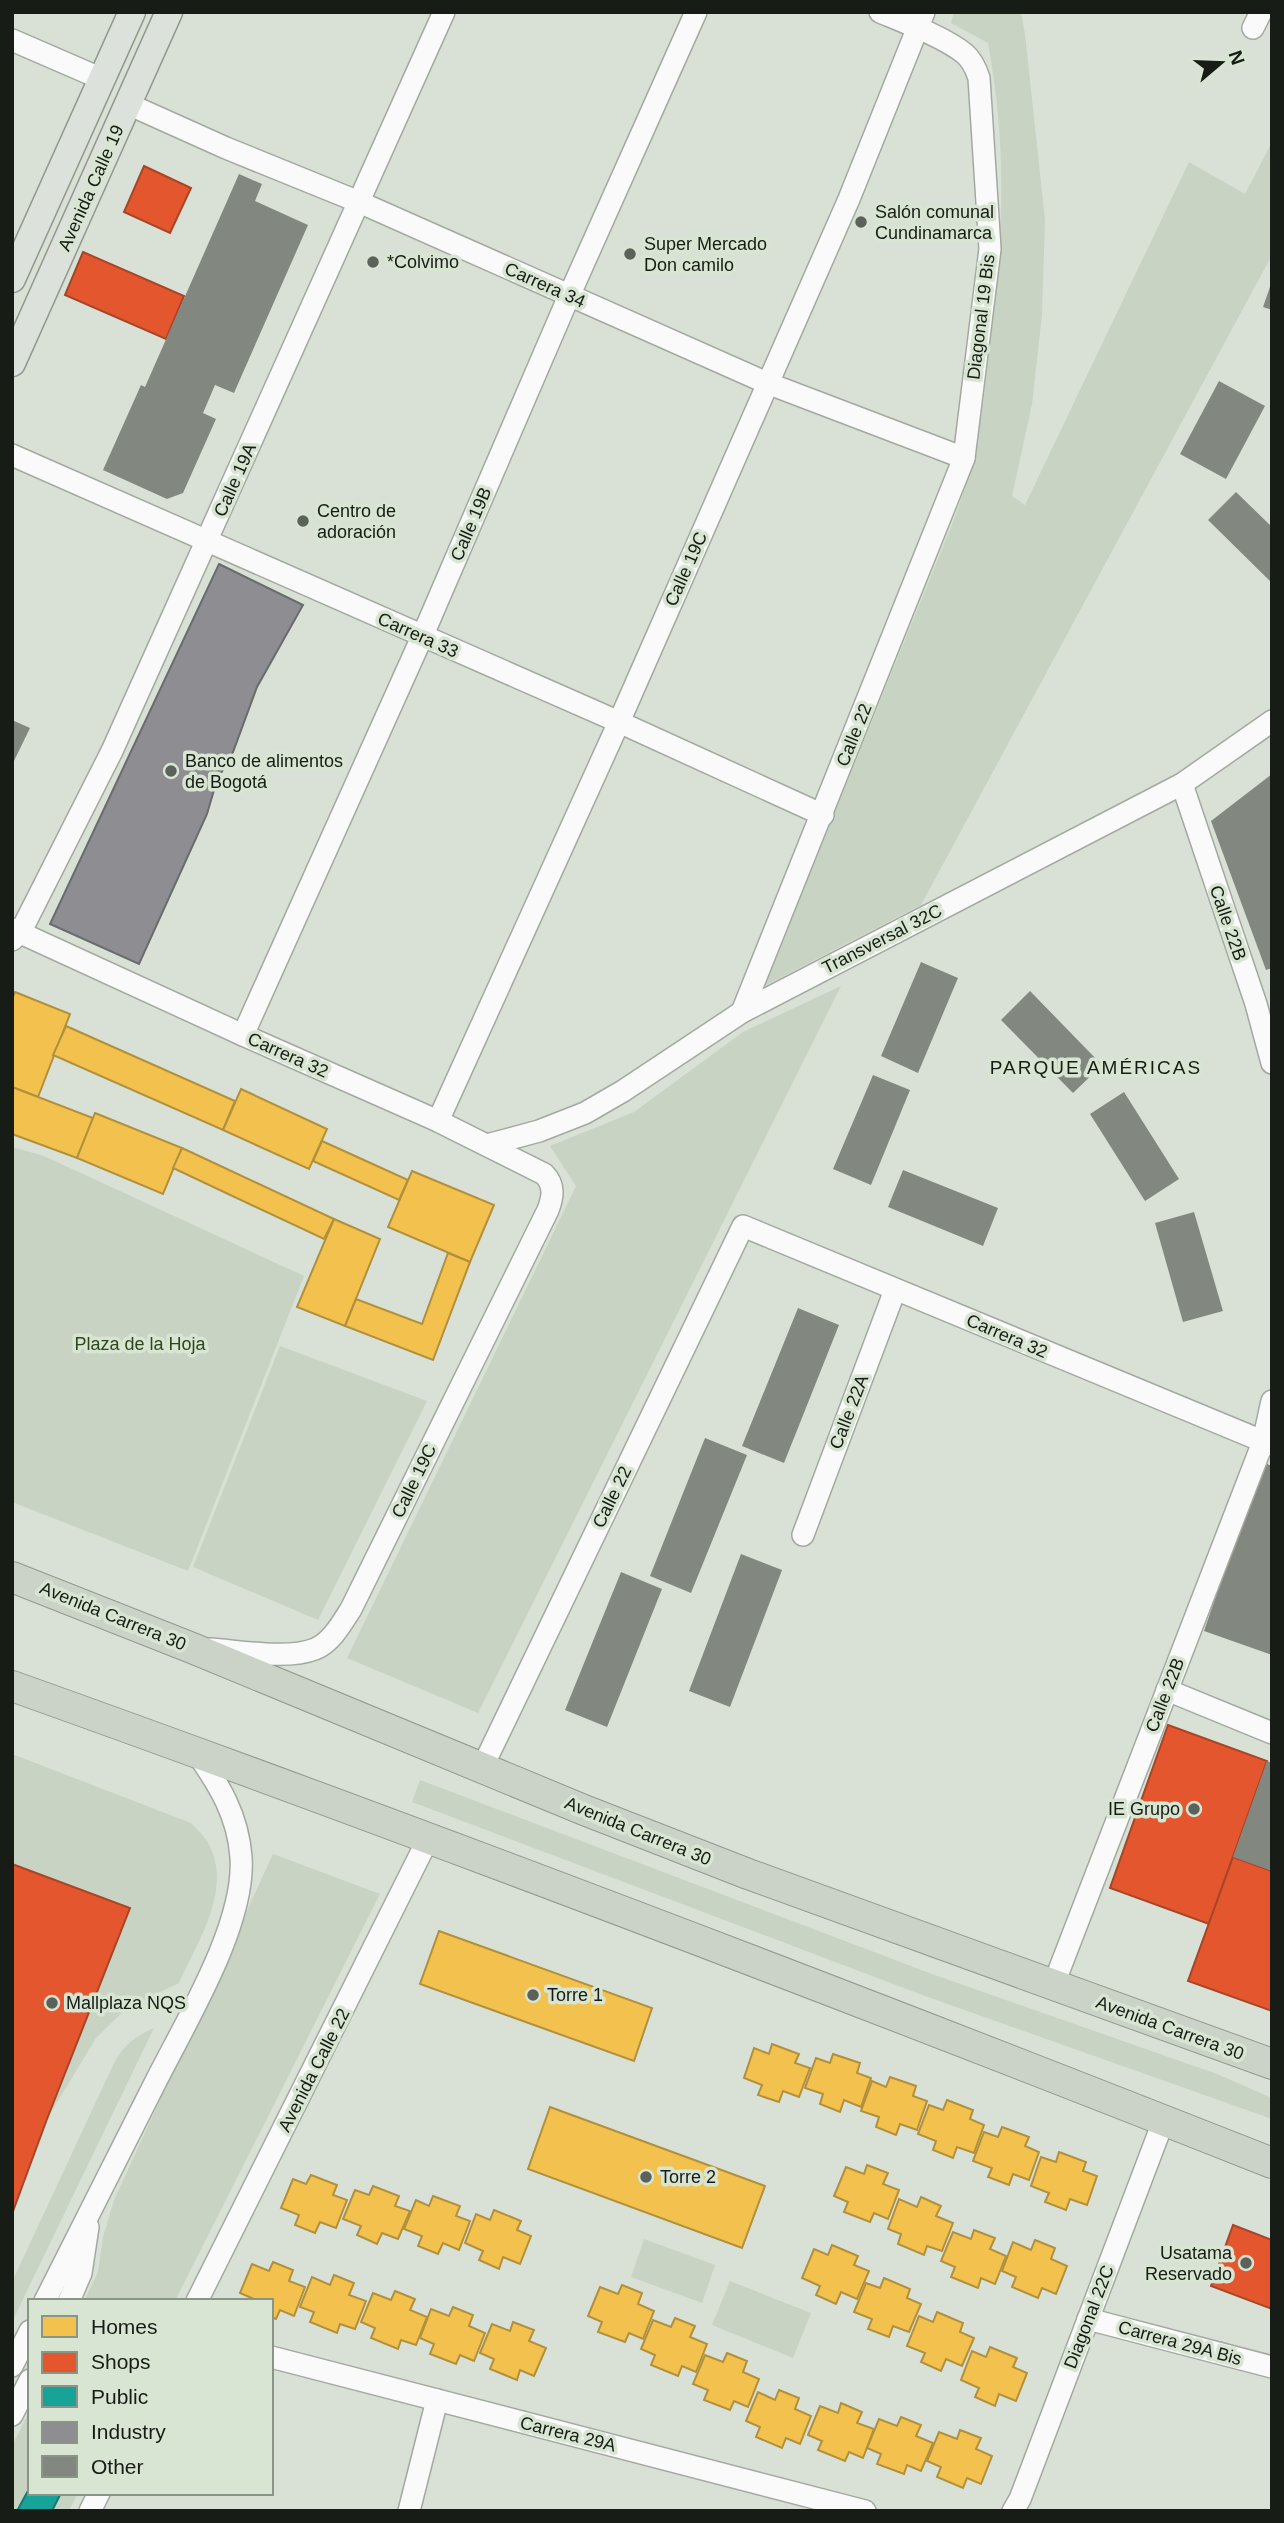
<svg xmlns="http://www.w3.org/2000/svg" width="1284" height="2523" font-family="Arial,sans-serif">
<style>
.green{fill:#c8d3c3}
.homes{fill:#f2c14e;stroke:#b1903d;stroke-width:2}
.shops{fill:#e4572e;stroke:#a74527;stroke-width:2}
.public{fill:#17a398;stroke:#177a71;stroke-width:2}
.industry{fill:#8d8d92;stroke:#6a6b6d;stroke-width:2}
.building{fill:#82887f}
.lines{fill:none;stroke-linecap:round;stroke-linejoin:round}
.minor-casing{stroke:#a3a9a1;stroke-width:24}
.major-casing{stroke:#909a8c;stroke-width:29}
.highway-casing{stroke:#909a8c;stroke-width:32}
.minor{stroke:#f9faf9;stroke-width:21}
.major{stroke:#dde1db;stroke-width:26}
.highway{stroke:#cbd2c7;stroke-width:30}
.poi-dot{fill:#5c6159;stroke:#d8e5d2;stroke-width:2.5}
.labels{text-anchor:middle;stroke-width:7;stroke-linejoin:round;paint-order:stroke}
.street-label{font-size:18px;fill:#181c16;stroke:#d8e5d2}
.poi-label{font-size:18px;fill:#181c16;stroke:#d8e5d2;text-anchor:start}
.park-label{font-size:18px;fill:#2d471d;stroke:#d8e5d2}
.neighbourhood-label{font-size:19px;letter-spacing:2px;fill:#181c16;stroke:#d8e5d2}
</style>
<rect width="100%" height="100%" fill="#d9e1d6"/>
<g class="green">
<path d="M 954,12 L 1021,12 L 1025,34 L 1045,220 L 1042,315 L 1032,404 L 1012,496 L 1025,505 L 1189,162 L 1245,194 L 1272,142 L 1272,255 L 921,905 L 764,986 L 953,522 C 960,502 968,482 973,461 C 982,425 985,387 989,351 C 1003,243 1008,151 988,43 L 951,23 Z"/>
<polygon points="841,986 478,1713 347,1658 576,1186 550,1146 634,1112 743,1032"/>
<polygon points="12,1147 44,1156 304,1276 188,1571 12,1502"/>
<polygon points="280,1346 427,1401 318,1620 193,1567"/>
<path d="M 12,1754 L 191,1823 C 200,1832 209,1841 213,1854 C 228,1897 196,1945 179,1983 L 128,2007 L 96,2038 L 47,2119 L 130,1908 L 12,1864 Z"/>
<polygon points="420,1780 932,1974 1217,2074 1272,2098 1272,2119 925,1996 412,1802"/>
<polygon points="273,1854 380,1894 175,2301 84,2301 98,2272 103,2237 114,2200"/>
<path d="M 154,2028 L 12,2322 L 12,2282 L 114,2063 C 124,2045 135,2036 154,2028 Z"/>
<polygon points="644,2239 715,2265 702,2303 631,2277"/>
<polygon points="730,2281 811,2313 793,2358 712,2325"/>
<polygon points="30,2410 30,2493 78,2493 69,2511 12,2511 12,2446"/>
</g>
<g class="homes">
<polygon points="15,992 70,1014 38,1097 12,1087 12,999"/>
<polygon points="66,1026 235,1101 223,1130 53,1055"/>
<polygon points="12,1087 93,1118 77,1158 12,1134"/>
<polygon points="241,1089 327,1129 309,1169 223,1130"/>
<polygon points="95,1113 182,1148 163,1194 77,1158"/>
<polygon points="322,1141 408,1180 399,1200 313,1161"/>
<polygon points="182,1148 334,1219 324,1239 173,1168"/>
<polygon points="412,1171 494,1205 470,1262 388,1227"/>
<polygon points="334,1219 380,1239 345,1326 297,1307"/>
<polygon points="448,1253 470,1262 433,1360 345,1326 356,1299 422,1324"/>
<polygon points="439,1931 652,2008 634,2061 420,1984"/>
<polygon points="772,2044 799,2054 795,2063 810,2068 799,2097 783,2091 779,2102 758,2095 762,2085 744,2078 754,2048 769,2054"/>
<polygon points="833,2054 860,2063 857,2073 871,2078 861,2107 844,2100 840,2112 820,2104 823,2094 805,2088 816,2058 830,2063"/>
<polygon points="890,2077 916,2086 913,2096 927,2101 917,2130 900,2124 896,2135 876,2127 879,2117 861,2111 872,2081 886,2087"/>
<polygon points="947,2100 973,2110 970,2119 984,2125 974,2153 957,2147 953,2158 933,2150 936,2141 918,2134 929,2105 943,2110"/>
<polygon points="550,2107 765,2186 742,2248 528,2169"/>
<polygon points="1002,2127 1029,2137 1025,2146 1039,2152 1029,2180 1013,2174 1009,2185 988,2177 992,2168 973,2161 984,2132 998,2137"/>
<polygon points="1059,2152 1086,2162 1083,2171 1097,2176 1087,2205 1070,2199 1066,2210 1045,2202 1049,2193 1031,2186 1041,2157 1056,2162"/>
<polygon points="867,2165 888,2173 883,2184 899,2190 888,2219 874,2213 870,2222 844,2212 848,2202 834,2196 846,2167 864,2174"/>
<polygon points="311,2175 337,2185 333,2195 347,2200 336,2228 320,2222 315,2233 295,2225 299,2215 281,2208 293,2179 306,2184"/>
<polygon points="373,2186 399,2196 395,2206 410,2211 398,2239 382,2233 377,2244 357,2235 361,2226 343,2219 355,2190 369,2195"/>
<polygon points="433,2196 460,2206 456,2216 470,2221 459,2250 443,2243 438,2254 418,2246 422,2236 404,2229 416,2200 429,2206"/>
<polygon points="921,2197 941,2206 936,2216 953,2223 942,2251 927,2246 924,2255 898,2244 901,2234 888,2229 899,2199 917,2207"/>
<polygon points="494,2210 521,2221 517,2230 531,2236 520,2264 503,2257 499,2269 479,2260 483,2251 465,2243 476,2214 490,2220"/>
<polygon points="974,2230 995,2238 990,2249 1006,2256 995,2284 981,2278 978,2288 951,2277 955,2267 941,2261 953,2232 971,2239"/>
<polygon points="1035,2240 1055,2248 1051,2259 1067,2266 1056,2294 1042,2288 1038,2298 1012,2287 1016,2277 1002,2271 1013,2242 1031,2250"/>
<polygon points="832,2245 858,2256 854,2265 869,2271 857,2299 841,2292 836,2304 816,2295 820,2286 802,2278 814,2249 828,2255"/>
<polygon points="273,2262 293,2270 289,2281 305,2287 294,2316 280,2310 276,2319 271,2317 271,2301 253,2301 254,2299 240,2293 252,2264 269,2271"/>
<polygon points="334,2275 354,2283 349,2295 366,2301 355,2329 340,2324 337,2333 310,2322 314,2312 300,2307 312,2277 330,2285"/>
<polygon points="884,2278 910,2289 907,2298 921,2304 909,2332 893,2326 889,2337 868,2329 872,2319 854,2312 866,2283 880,2288"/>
<polygon points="622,2285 642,2293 638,2304 654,2311 643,2339 629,2333 625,2342 598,2332 602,2322 588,2316 600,2287 618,2294"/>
<polygon points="395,2291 415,2299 410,2310 427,2317 416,2345 401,2340 398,2349 371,2338 375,2328 361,2322 373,2293 391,2300"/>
<polygon points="453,2307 473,2315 469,2326 485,2333 474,2361 460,2355 456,2364 430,2354 434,2344 420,2338 431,2309 449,2316"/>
<polygon points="937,2312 963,2323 960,2332 974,2338 962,2366 946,2359 941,2371 921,2362 925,2353 907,2346 919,2316 933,2322"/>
<polygon points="675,2318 695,2326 690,2337 707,2344 696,2372 682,2366 678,2376 651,2365 655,2355 641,2349 653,2320 671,2327"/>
<polygon points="513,2322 534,2330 529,2341 546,2348 534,2376 520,2370 517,2380 490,2369 494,2359 480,2353 492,2324 510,2331"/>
<polygon points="990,2347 1017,2358 1013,2367 1027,2373 1016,2401 999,2394 995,2406 975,2397 979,2388 961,2380 972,2351 986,2357"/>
<polygon points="727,2353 747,2361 743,2372 759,2379 748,2407 734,2401 730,2410 704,2400 708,2390 693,2384 705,2355 723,2362"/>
<polygon points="779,2390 799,2398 795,2409 811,2416 800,2444 786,2438 782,2448 756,2437 760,2427 746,2421 758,2392 775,2400"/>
<polygon points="841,2403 862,2412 857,2423 874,2429 863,2458 849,2452 845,2461 818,2450 822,2441 808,2435 820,2406 838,2413"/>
<polygon points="901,2417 921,2425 916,2436 933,2443 921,2471 907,2465 904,2474 877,2464 881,2454 867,2448 879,2419 897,2426"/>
<polygon points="960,2430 981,2438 976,2449 992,2456 981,2484 967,2478 963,2488 937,2477 941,2467 927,2461 939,2432 957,2439"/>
</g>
<g class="shops">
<polygon points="144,166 191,188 170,233 124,212"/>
<polygon points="83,252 184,296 166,339 65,295"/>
<polygon points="1168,1725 1267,1761 1209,1924 1110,1888"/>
<polygon points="1233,1857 1272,1871 1272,2011 1188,1981"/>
<polygon points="12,1864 130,1908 47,2119 12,2214"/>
<polygon points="1233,2225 1272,2240 1272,2309 1211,2286"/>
</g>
<polygon class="public" points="30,2487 30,2493 61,2493 52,2511 17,2511"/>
<polygon class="industry" points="219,564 303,605 257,687 233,752 217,780 207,814 139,964 50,924"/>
<g class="building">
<polygon points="239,174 262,184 255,201 308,225 234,393 215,385 203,413 216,419 183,493 167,499 103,470 141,385 145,387"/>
<polygon points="1271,284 1272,284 1272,310 1263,307"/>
<polygon points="1219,381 1265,406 1226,479 1180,454"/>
<polygon points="1236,492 1272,527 1272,583 1208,520"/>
<polygon points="12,720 30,728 12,765"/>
<polygon points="1272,774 1272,968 1266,970 1211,821"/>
<polygon points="921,962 958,978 918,1073 881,1056"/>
<polygon points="1030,991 1102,1065 1073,1093 1001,1020"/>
<polygon points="873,1075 910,1090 871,1185 833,1169"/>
<polygon points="1124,1092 1179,1179 1145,1201 1090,1114"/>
<polygon points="903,1170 998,1208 983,1246 888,1207"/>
<polygon points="1194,1212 1223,1311 1183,1322 1155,1223"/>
<polygon points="798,1308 839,1325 784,1463 742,1446"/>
<polygon points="705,1438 747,1455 691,1593 650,1576"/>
<polygon points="1262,1462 1272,1466 1272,1655 1204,1631"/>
<polygon points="741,1554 782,1570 730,1707 689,1691"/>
<polygon points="621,1572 662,1589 607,1727 565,1710"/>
<polygon points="1267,1761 1272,1763 1272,1871 1233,1857"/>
</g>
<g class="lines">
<defs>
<g id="minor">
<polyline points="1253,28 1261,12"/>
<polyline points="12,40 102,79"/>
<polyline points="128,104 226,148 359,202 767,383 964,458"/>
<polyline points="12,455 619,722 823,815"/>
<polyline points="1182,784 1256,1004 1272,1063"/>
<path d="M 12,929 L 243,1035 L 438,1121 L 544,1174 C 555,1185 553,1197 548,1210 L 351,1609 C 342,1623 331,1643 315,1649 C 288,1660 240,1651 210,1649"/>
<polyline points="12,940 20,933 112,751 444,12"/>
<path d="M 742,1012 L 964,458 L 990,249 L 979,78 C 976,69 972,60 965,54 C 946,38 904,22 880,12"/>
<polyline points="243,1035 422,637 569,296 696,12"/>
<polyline points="438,1121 619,722 849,199 924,12"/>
<polyline points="487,1145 539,1131 585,1113 623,1091 742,1012 1182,784 1272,721"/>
<polyline points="803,1535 895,1290"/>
<polyline points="1167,1690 1272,1733"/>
<polyline points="482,1768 743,1226 1272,1445"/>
<polyline points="1053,1986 1263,1442 1272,1401"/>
<path d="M 45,2301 C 82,2228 118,2155 155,2083 C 185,2023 246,1924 241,1857 C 238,1815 219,1785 196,1752"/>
<polyline points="69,2301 81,2273 88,2227"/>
<polyline points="197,2301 428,1839"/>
<polyline points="1088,2319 1272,2367"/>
<polyline points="271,2357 865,2511"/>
<polyline points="12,2366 30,2331"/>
<polyline points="12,2415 30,2380"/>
<polyline points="90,2511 99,2493"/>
<polyline points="409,2511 437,2400"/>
<polyline points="1013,2511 1020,2499 1163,2122"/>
</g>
<g id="major">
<polyline points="12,279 132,12"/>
<polyline points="12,363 169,12"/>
</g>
<g id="highway">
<polyline points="12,1577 192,1648 584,1810 748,1874 1272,2064"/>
<path d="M 12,1686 C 435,1837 854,1998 1272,2163"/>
</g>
</defs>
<use href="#minor" class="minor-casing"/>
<use href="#major" class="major-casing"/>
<use href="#highway" class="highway-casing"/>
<use href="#minor" class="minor"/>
<use href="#major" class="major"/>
<use href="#highway" class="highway"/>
</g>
<g class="poi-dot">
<circle cx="861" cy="222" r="7"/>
<circle cx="630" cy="254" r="7"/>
<circle cx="373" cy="262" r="7"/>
<circle cx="303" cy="521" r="7"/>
<circle cx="171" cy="771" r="7"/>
<circle cx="1194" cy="1809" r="7"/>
<circle cx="533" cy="1995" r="7"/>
<circle cx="52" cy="2003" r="7"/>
<circle cx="646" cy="2177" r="7"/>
<circle cx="1246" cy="2263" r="7"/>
</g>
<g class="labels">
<g class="street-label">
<text transform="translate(91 188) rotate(-66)" y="6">Avenida Calle 19</text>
<text transform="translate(545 285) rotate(24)" y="6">Carrera 34</text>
<text transform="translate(981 317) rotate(-83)" y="6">Diagonal 19 Bis</text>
<text transform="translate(235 480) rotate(-66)" y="6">Calle 19A</text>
<text transform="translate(471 524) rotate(-67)" y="6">Calle 19B</text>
<text transform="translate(686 569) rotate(-66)" y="6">Calle 19C</text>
<text transform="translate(418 635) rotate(24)" y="6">Carrera 33</text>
<text transform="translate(854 735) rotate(-68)" y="6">Calle 22</text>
<text transform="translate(1228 923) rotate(71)" y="6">Calle 22B</text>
<text transform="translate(882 939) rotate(-27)" y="6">Transversal 32C</text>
<text transform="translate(288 1055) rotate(24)" y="6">Carrera 32</text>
<text transform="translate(1007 1336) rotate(23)" y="6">Carrera 32</text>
<text transform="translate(849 1412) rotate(-69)" y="6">Calle 22A</text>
<text transform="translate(414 1481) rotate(-64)" y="6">Calle 19C</text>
<text transform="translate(612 1497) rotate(-64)" y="6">Calle 22</text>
<text transform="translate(113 1616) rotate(22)" y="6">Avenida Carrera 30</text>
<text transform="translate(1165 1695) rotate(-69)" y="6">Calle 22B</text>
<text transform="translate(638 1831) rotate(22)" y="6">Avenida Carrera 30</text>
<text transform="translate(1170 2028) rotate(20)" y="6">Avenida Carrera 30</text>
<text transform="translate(314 2070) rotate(-63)" y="6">Avenida Calle 22</text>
<text transform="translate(1089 2317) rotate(-69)" y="6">Diagonal 22C</text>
<text transform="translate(1180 2343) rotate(15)" y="6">Carrera 29A Bis</text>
<text transform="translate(568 2434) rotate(14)" y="6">Carrera 29A</text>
</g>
<g class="poi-label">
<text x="875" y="218">Salón comunal<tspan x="875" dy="21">Cundinamarca</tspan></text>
<text x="644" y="250">Super Mercado<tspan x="644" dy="21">Don camilo</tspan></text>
<text x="387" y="268">*Colvimo</text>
<text x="317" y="517">Centro de<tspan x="317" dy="21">adoración</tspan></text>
<text x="185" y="767">Banco de alimentos<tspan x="185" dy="21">de Bogotá</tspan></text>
<text x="1180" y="1815" text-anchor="end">IE Grupo</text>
<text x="547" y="2001">Torre 1</text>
<text x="66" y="2009">Mallplaza NQS</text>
<text x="660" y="2183">Torre 2</text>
<text x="1232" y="2259" text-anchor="end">Usatama<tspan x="1232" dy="21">Reservado</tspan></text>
</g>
<g class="park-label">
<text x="140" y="1350">Plaza de la Hoja</text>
</g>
<g class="neighbourhood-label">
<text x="1096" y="1074">PARQUE AMÉRICAS</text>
</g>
</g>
<rect width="1284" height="2523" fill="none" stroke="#181c16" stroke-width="28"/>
<rect x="28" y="2299" width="245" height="196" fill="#d8e5d2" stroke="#8b9587" stroke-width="2"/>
<rect x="42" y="2316" width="35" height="21" fill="#f2c14e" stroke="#8b9587" stroke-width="2"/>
<text x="91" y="2334" font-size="21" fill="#181c16">Homes</text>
<rect x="42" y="2352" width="35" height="21" fill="#e4572e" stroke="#8b9587" stroke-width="2"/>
<text x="91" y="2369" font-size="21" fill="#181c16">Shops</text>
<rect x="42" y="2386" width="35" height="21" fill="#17a398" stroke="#8b9587" stroke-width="2"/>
<text x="91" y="2404" font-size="21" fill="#181c16">Public</text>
<rect x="42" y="2422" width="35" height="21" fill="#8d8d92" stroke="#8b9587" stroke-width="2"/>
<text x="91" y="2439" font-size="21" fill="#181c16">Industry</text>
<rect x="42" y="2456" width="35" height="21" fill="#82887f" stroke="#8b9587" stroke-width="2"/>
<text x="91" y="2474" font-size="21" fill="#181c16">Other</text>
<g transform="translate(1221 63) rotate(71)" stroke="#d8e5d2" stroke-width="5" paint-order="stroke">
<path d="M0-5L12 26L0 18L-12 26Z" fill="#181c16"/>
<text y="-10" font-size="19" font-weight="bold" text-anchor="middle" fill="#181c16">N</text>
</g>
</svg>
